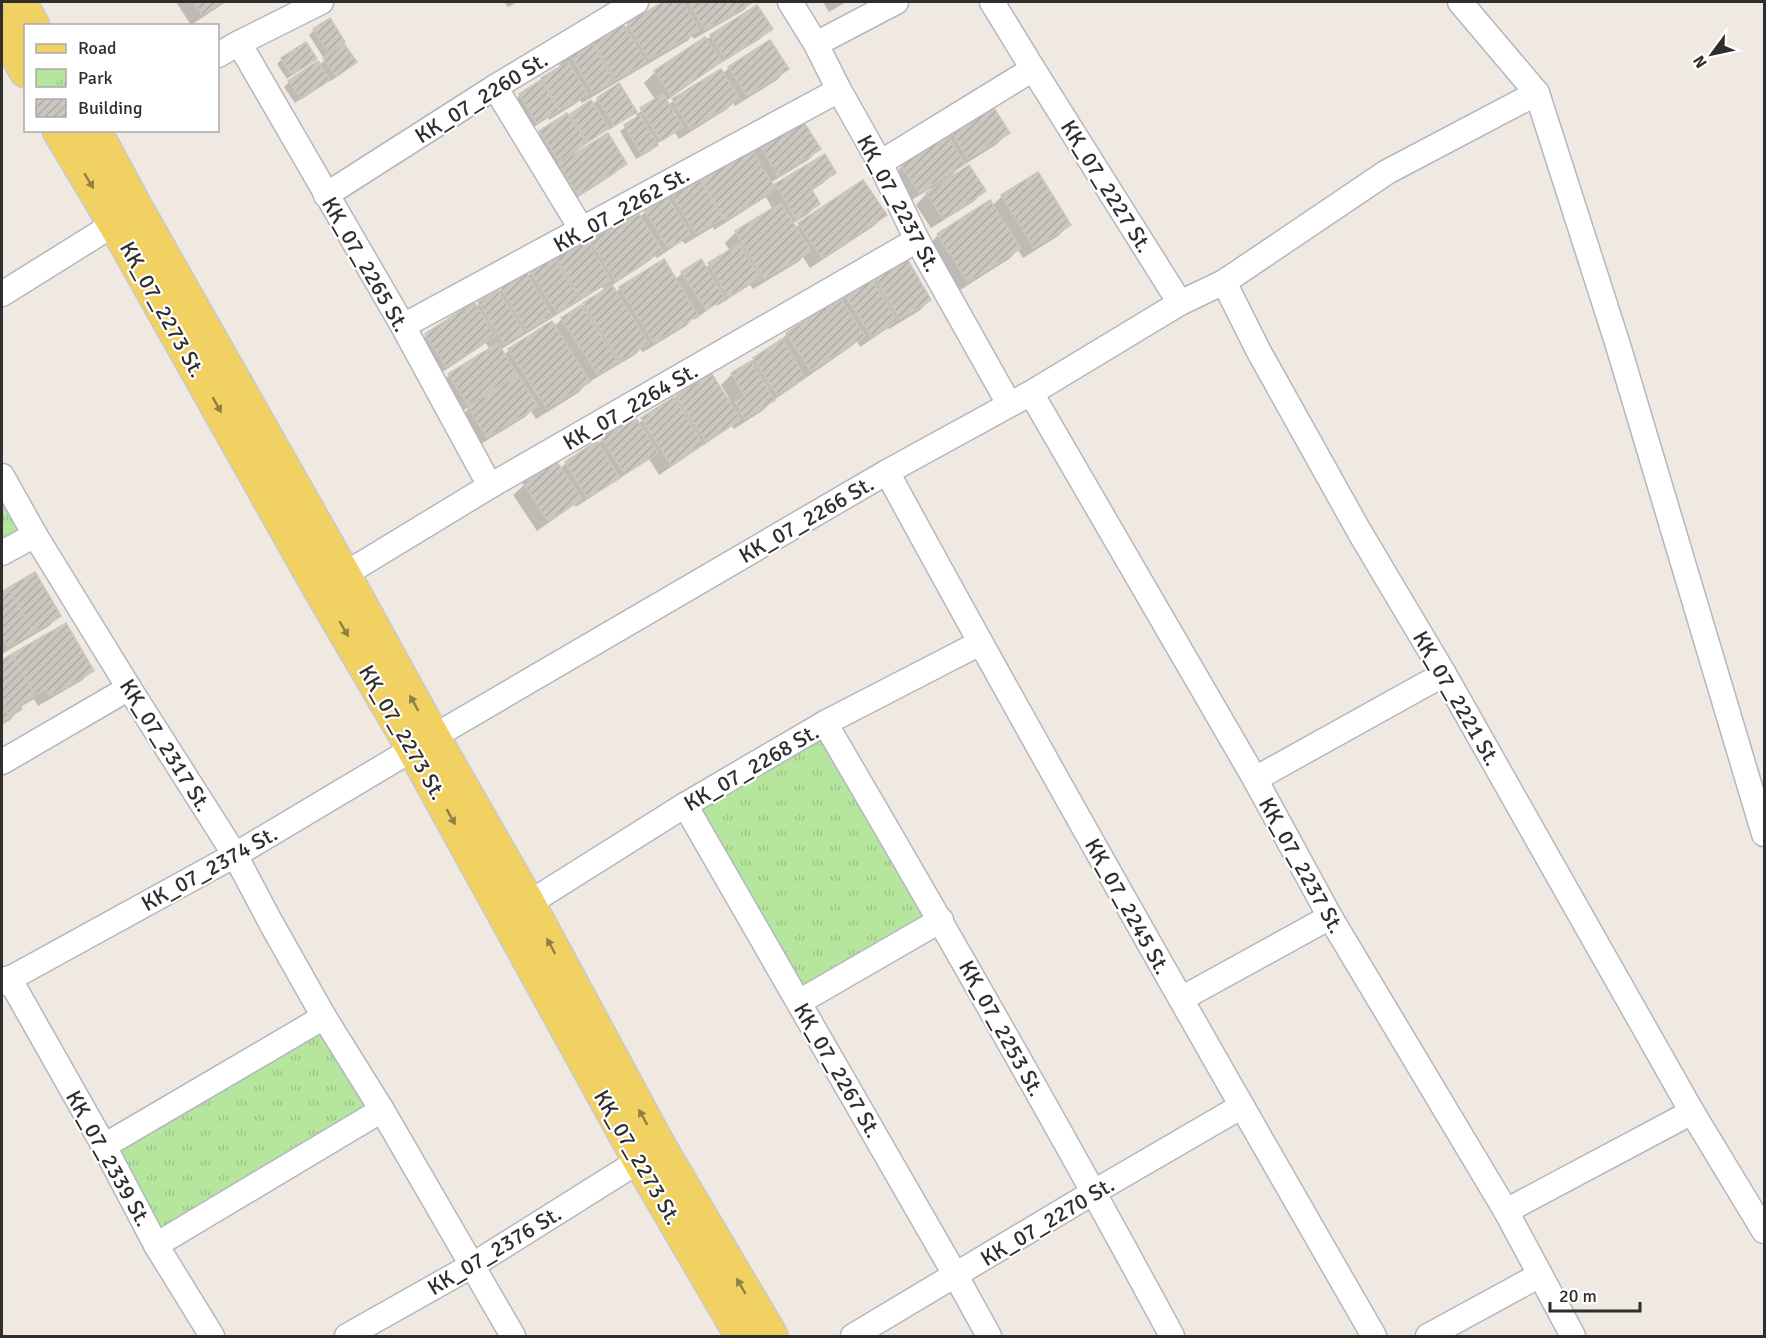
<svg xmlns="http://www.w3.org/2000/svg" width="1766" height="1338" font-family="Signika,sans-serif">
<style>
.park{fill:url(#park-tufts)}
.shadow{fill:#0003;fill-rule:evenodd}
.building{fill:url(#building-hatch);stroke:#cbc5ba;stroke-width:1.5}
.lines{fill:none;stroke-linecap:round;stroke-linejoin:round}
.street-casing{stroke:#b4b7c1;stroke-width:27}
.primary-casing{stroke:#c9c9c9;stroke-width:36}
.street{stroke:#fff;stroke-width:24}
.primary{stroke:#f2d163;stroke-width:33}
.oneway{fill:#908048}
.labels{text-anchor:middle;stroke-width:4.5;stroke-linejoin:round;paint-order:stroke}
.street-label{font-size:22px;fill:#2e2e2e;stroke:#fff}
</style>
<defs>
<pattern id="park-tufts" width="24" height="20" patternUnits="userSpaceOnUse" patternTransform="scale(1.5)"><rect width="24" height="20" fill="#b6e59e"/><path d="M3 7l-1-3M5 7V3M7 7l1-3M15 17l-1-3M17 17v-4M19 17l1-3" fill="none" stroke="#9dc588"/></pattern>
<pattern id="building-hatch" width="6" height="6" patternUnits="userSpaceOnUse" patternTransform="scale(1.5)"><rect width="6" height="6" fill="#cbc7bf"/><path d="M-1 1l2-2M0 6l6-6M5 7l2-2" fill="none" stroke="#afaba4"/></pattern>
</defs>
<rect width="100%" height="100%" fill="#efe9e1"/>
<g class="park">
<polygon points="2,476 35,535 2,553"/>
<polygon points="825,723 941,920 799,1002 685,805"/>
<polygon points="324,1017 382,1110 156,1245 104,1146"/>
</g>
<g class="shadow">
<polygon points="176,2 226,2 191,25"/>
<polygon points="504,2 517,2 508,7"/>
<polygon points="666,2 682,2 682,3 684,2 752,2 744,10 694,39 692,36 687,41 582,103 580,100 575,104 549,120 548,118 532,128 515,100 520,95 561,68 559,65 570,54 593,41 624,28"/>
<polygon points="823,2 846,2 829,12"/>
<polygon points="757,7 771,28 760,39 713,68 666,101 668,105 673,101 720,71 722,74 729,68 787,69 777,80 735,106 733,103 727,109 679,139 675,133 656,144 652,150 636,159 620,131 638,118 635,112 609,130 607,128 602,133 582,146 572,156 625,163 614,174 567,204 548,176 560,165 559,164 548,171 529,143 540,132 592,105 598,99 619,86 637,114 656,101 644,83 655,72"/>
<polygon points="314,30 343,42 335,50 350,67 331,81 329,79 323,84 295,103 284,87 289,82 319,65 335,52 334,50 323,57 309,35"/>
<polygon points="282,59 315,59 287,79 277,64"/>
<polygon points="950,129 1008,133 997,144 959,168 948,179 984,191 973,202 931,228 916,205 931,189 931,188 907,203 891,177 902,166 940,142 939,140"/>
<path d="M 760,146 L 819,149 L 808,160 L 770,183 L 773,188 L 776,185 L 834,173 L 823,183 L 811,191 L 819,203 L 808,214 L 792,224 L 795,228 L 799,224 L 885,215 L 874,226 L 810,268 L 803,257 L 798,262 L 753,289 L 750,285 L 717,306 L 716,304 L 694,320 L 693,318 L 686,326 L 643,352 L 640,349 L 636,354 L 586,384 L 578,393 L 536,419 L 531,411 L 525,417 L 476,447 L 459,419 L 468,409 L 467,408 L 457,415 L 438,386 L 449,375 L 490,350 L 486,343 L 435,377 L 415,346 L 426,335 L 475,307 L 524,274 L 527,277 L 531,272 L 556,257 L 588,246 L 591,242 L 639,218 L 645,212 L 668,199 L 672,195 L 699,183 L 751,151 L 752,153 ZM 766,197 L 773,210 L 736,232 L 725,243 L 730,251 L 705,268 L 682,273 L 675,280 L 620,288 L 615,293 L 611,286 L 649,261 L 655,256 L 657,258 L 682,241 L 685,244 L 713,227 L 714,230 ZM 602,287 L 605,291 L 562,319 L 553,327 L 509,350 L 504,355 L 500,350 Z"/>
<polygon points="1002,196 1069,225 1058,236 1023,258 1018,250 1009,259 957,292 928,246 938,235 992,206"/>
<polygon points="876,279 930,300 919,311 889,329 888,328 860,347 857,341 852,346 774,400 762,411 734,429 732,426 659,475 649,459 576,507 574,505 537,531 513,495 524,485 560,469 566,463 597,443 597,444 602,440 637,424 677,397 727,400 729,398 721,385 732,374 777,344 787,334 840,301 846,296 872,284"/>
<polygon points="35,574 59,616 49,626 2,654 2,594"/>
<polygon points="66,625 92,671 81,681 38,706 34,699 19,708 20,709 10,720 2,725 2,663"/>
</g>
<g class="building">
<polygon points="193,2 223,2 202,15"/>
<polygon points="663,2 683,2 700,30 649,60 627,23"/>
<polygon points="688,2 753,2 705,30"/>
<polygon points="757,5 773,29 725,59 710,35"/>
<polygon points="330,18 345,42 328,53 313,29"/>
<polygon points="622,22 646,62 616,80 592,40"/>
<polygon points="705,37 722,61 671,96 654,71"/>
<polygon points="590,40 614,81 593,93 569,53"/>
<polygon points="770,40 789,69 747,96 728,67"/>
<polygon points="306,42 317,59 292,75 281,58"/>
<polygon points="344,44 357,62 336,77 323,58"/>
<polygon points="318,61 330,80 301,99 288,81"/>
<polygon points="568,62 588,94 560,110 541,78"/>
<polygon points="721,69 740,99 690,129 672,99"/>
<polygon points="541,80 559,110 537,124 519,94"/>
<polygon points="619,83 637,112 614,126 597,98"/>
<polygon points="663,94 683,127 661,141 640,108"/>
<polygon points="591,100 609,128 588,142 570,114"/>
<polygon points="990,102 1010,133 968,159 949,128"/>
<polygon points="567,113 587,143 559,161 539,131"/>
<polygon points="640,115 658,145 642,155 624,125"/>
<polygon points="801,118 821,149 778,176 759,144"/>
<polygon points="608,133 627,164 578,195 558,164"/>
<polygon points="948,136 965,164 919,193 901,165"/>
<polygon points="751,149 776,189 725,220 701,180"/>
<polygon points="825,154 836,173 811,188 820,204 796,219 775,184"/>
<polygon points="969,165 986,191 943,219 926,193"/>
<polygon points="1038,172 1071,225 1034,248 1001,195"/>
<polygon points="698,177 723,218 696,234 671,194"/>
<polygon points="863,180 887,215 822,258 798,223"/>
<polygon points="667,196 691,234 668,248 644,210"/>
<polygon points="990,200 1021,248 968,282 937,234"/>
<polygon points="781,203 811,251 764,279 735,231"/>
<polygon points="637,211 662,250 616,281 590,241"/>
<polygon points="585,238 611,280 581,298 555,256"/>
<polygon points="739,244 760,277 728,297 708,263"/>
<polygon points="553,257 579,299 557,313 530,271"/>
<polygon points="664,259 698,315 654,343 619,287"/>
<polygon points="701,259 725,298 706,310 681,272"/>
<polygon points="907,259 931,300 900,319 875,278"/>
<polygon points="525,271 552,315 527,331 500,287"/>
<polygon points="871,278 897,320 872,337 845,295"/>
<polygon points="612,285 649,343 620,361 583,303"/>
<polygon points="498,290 524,332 504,344 478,302"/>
<polygon points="840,298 865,336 811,371 786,333"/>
<polygon points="474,302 495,336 446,367 425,334"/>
<polygon points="581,305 618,362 598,375 561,318"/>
<polygon points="552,321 590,382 547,409 508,349"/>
<polygon points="782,339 805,377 777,395 753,358"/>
<polygon points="498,343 517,374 468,405 448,374"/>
<polygon points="751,361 775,400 745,419 735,402 745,396 731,373"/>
<polygon points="711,373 741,419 706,442 676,396"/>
<polygon points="518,375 538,406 487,438 468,407"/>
<polygon points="674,397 703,444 671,465 641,418"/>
<polygon points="635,417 658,453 625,474 601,438"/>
<polygon points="597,441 620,478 587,498 565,462"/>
<polygon points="556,461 582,499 548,521 523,483"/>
<polygon points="35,572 61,616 34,632 8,588"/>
<polygon points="8,588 34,632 8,647 2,636 2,592"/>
<polygon points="66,623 94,671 50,696 46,689 35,695 12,654"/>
<polygon points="12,654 35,695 19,705 22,709 10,717 2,703 2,660"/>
<polygon points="2,703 10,717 2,722"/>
</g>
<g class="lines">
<defs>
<g id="street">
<polyline points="790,2 816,44 839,90 880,163 917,240 1009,404"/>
<polyline points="992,2 1033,69 1180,303"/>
<polyline points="239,43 403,326 490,486"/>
<polyline points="816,44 896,2"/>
<polyline points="218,55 239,43 321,2"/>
<polyline points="495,87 582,230"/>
<polyline points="1537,93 1617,342 1764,834"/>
<polyline points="880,163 1033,69"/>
<polyline points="326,195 495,87 636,2"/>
<polyline points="1224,282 1258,350 1359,531 1444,674 1692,1112 1764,1231"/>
<polyline points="2,294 127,216"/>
<polyline points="403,326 839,90"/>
<polyline points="1031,393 1255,779 1330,917 1506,1211 1573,1336"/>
<path d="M 887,472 C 1045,763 1209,1050 1374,1336"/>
<polyline points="2,476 35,535 129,688 235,855 271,923 324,1017 382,1110 513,1336"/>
<polyline points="2,553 35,535"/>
<polyline points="332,582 490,486 917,240"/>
<path d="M 825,723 C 944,926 1061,1130 1172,1336"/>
<polyline points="2,762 129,688"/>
<polyline points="1255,779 1444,674"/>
<polyline points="685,805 956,1276 989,1336"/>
<polyline points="515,912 685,805 825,723 980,643"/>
<polyline points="9,978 104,1146 156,1245 212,1336"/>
<polyline points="2,983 235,855 433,737 887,472 1031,393 1180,303 1224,282 1387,172 1537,93 1460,2"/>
<polyline points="1181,999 1330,917"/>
<polyline points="799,1002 941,920"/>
<polyline points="104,1146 324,1017"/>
<polyline points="1506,1211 1692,1112"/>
<polyline points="156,1245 382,1110"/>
<polyline points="347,1336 473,1265 653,1152"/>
<polyline points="853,1336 1094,1192 1242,1106"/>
<polyline points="1428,1336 1540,1275"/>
</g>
<g id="primary">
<polyline points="19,2 33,26"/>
<polyline points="2,28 26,71"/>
<polyline points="59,130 115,224 320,589 413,748 640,1161 742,1336"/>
<polyline points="94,130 137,210 344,575 433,737 528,903 660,1148 771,1336"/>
</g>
</defs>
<use href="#street" class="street-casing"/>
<use href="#primary" class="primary-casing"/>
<use href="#street" class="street"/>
<use href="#primary" class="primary"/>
</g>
<defs><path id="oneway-solid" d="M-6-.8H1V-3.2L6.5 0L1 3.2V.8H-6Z" transform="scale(1.5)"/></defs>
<g class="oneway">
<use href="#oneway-solid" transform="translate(89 181) rotate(59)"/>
<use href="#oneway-solid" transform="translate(217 405) rotate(61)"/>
<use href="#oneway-solid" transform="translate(344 629) rotate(60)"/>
<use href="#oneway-solid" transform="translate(414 703) rotate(-119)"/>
<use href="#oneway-solid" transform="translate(451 817) rotate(61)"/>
<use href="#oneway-solid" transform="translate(551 946) rotate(-118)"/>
<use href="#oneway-solid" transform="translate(643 1117) rotate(-118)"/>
<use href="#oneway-solid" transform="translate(741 1286) rotate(-120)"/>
</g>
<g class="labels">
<g class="street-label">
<text transform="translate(481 97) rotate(-32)" y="8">KK_07_2260 St.</text>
<text transform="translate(1107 186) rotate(58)" y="8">KK_07_2227 St.</text>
<text transform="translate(899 203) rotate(62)" y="8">KK_07_2237 St.</text>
<text transform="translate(621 209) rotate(-29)" y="8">KK_07_2262 St.</text>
<text transform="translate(366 264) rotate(60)" y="8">KK_07_2265 St.</text>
<text transform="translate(163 309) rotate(61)" y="8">KK_07_2273 St.</text>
<text transform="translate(630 406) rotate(-30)" y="8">KK_07_2264 St.</text>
<text transform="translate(806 519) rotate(-30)" y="8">KK_07_2266 St.</text>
<text transform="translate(1457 698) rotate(60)" y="8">KK_07_2221 St.</text>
<text transform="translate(403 732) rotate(60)" y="8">KK_07_2273 St.</text>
<text transform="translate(166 745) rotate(58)" y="8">KK_07_2317 St.</text>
<text transform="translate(751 767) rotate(-30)" y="8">KK_07_2268 St.</text>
<text transform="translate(1302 865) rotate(61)" y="8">KK_07_2237 St.</text>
<text transform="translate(209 868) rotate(-29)" y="8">KK_07_2374 St.</text>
<text transform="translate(1128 906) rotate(61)" y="8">KK_07_2245 St.</text>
<text transform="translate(1002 1028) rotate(61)" y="8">KK_07_2253 St.</text>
<text transform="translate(838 1070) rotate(60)" y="8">KK_07_2267 St.</text>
<text transform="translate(638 1157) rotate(60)" y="8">KK_07_2273 St.</text>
<text transform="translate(109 1158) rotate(61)" y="8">KK_07_2339 St.</text>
<text transform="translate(1047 1221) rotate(-31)" y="8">KK_07_2270 St.</text>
<text transform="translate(494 1250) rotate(-31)" y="8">KK_07_2376 St.</text>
</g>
</g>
<rect width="1766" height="1338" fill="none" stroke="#2e2e2e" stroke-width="6"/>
<rect x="24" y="24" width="195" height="108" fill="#ffffff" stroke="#ababab" stroke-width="1.5"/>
<rect x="36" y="44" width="30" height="9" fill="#f2d163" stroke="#ababab" stroke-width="1.5"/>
<text x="78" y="54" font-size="18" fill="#2e2e2e">Road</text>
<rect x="36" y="69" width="30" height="18" fill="url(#park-tufts)" stroke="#ababab" stroke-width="1.5"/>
<text x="78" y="84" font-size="18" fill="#2e2e2e">Park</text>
<rect x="36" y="99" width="30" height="18" fill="url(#building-hatch)" stroke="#ababab" stroke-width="1.5"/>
<text x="78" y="114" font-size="18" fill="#2e2e2e">Building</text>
<g transform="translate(1712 54) rotate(237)" stroke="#ffffff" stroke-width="4.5" paint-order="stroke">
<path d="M0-4.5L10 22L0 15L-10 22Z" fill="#2e2e2e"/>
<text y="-9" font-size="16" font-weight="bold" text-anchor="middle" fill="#2e2e2e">N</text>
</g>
<path d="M1550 1302v9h90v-9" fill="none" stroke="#2e2e2e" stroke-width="3"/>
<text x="1559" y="1302" font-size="18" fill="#2e2e2e" stroke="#ffffff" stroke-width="4.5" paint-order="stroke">20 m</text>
</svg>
